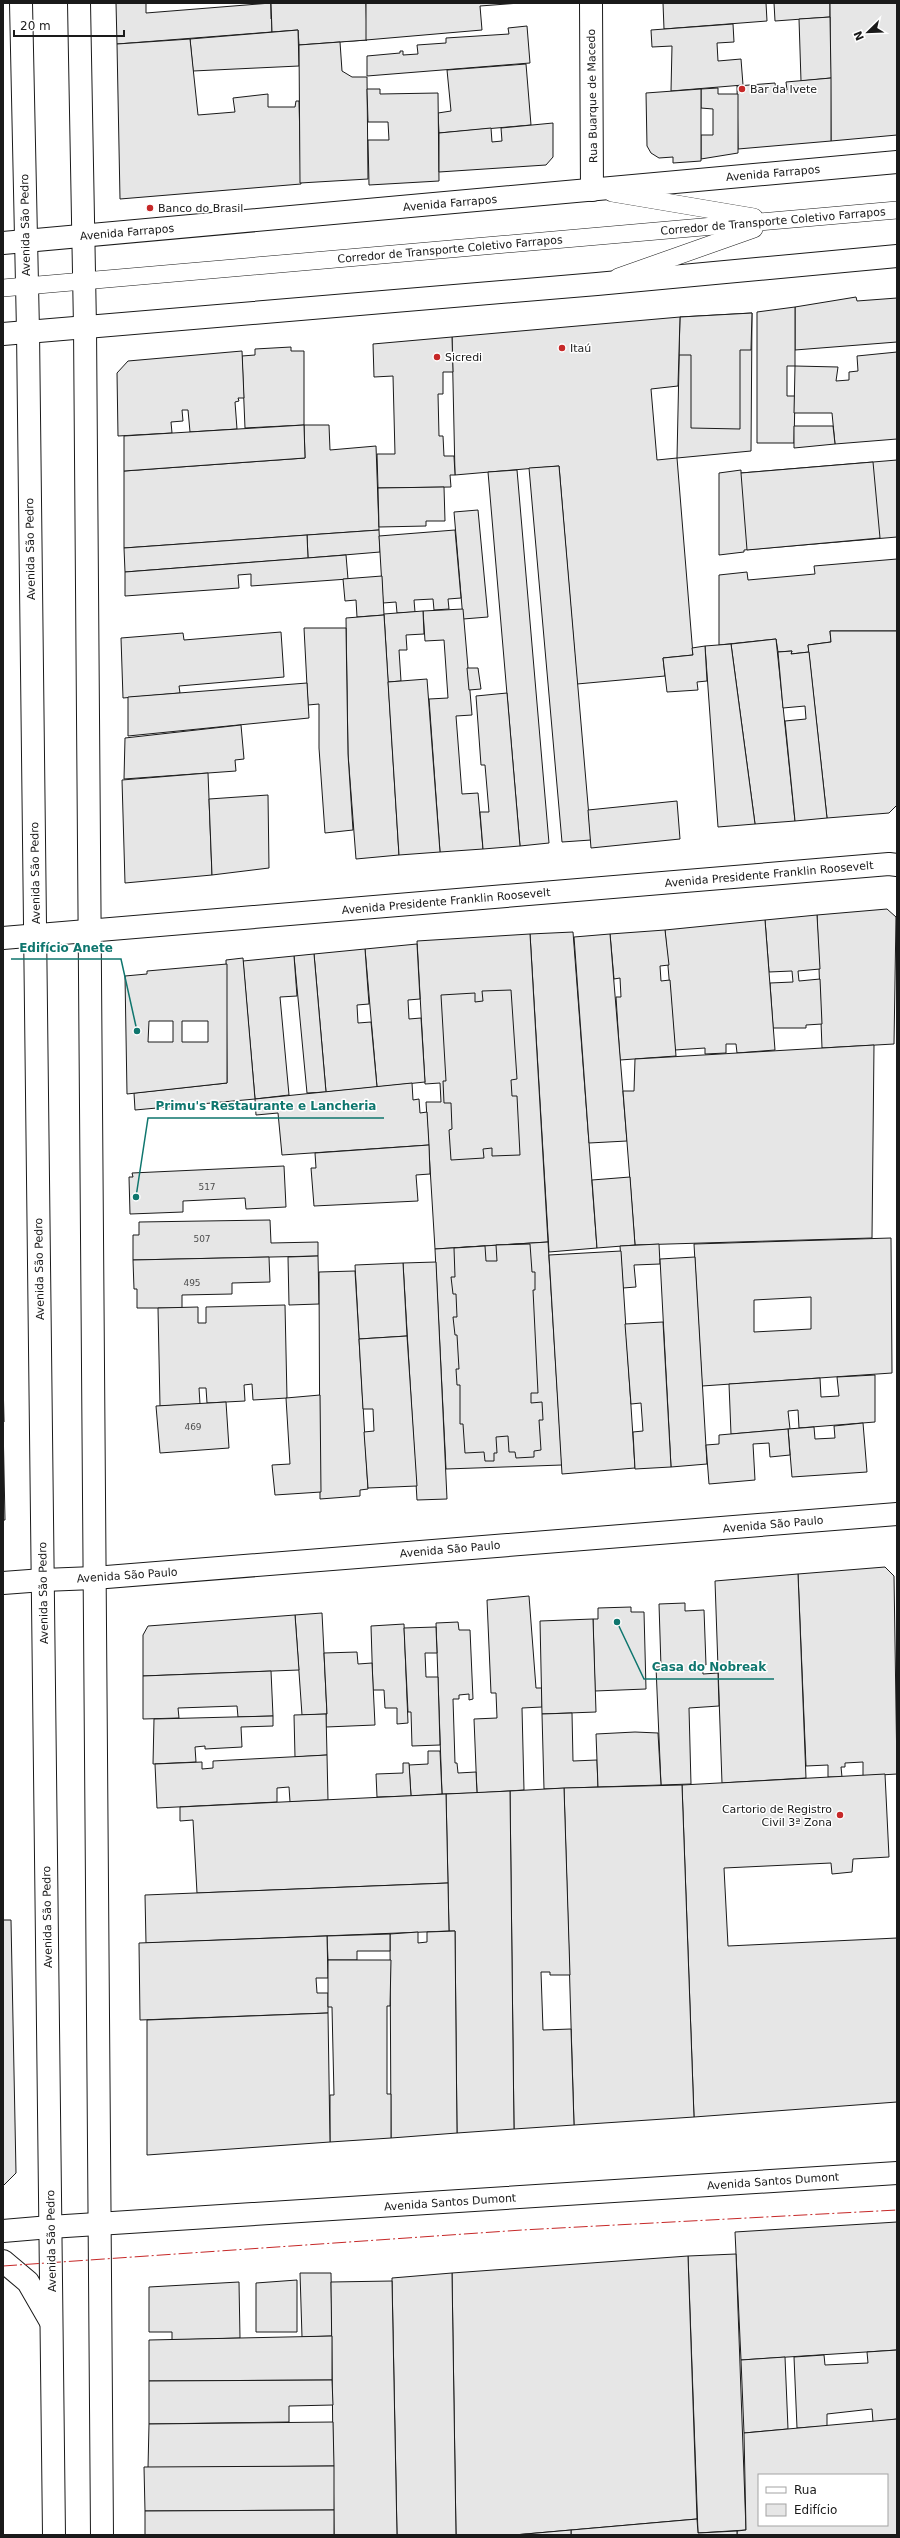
<svg xmlns="http://www.w3.org/2000/svg" width="900" height="2538" font-family="'DejaVu Sans',sans-serif">
<style>
.building{fill:#e6e6e6;stroke:#1a1a1a;fill-rule:evenodd}
.lines{fill:none;stroke-linecap:round;stroke-linejoin:round}
.lane-casing{stroke:#1a1a1a;stroke-width:18}
.street-casing{stroke:#1a1a1a;stroke-width:24}
.secondary-casing{stroke:#1a1a1a;stroke-width:24}
.lane{stroke:#fff;stroke-width:17}
.street{stroke:#fff;stroke-width:22}
.secondary{stroke:#fff;stroke-width:22}
.power{stroke:#c62828;stroke-width:1;stroke-dasharray:14 3 2 3;stroke-linecap:butt}
.poi-dot{fill:#c62828;stroke:#fff;stroke-width:1.5}
.labels{text-anchor:middle;stroke-width:3;stroke-linejoin:round;paint-order:stroke}
.number-label{font-size:9px;fill:#4d4d4d}
.poi-label{font-size:11px;fill:#1a1a1a;stroke:#fff;text-anchor:start}
.street-label{font-size:11px;fill:#1a1a1a;stroke:#fff}
.leader{fill:none;stroke:#0f766e;stroke-width:1.5}
.callout-dot{fill:#0f766e;stroke:#fff;stroke-width:1.5}
.callout-label{font-size:12px;text-anchor:middle;font-weight:bold;fill:#0f766e;stroke:#fff;stroke-width:3;stroke-linejoin:round;paint-order:stroke}
</style>
<rect width="100%" height="100%" fill="#fff"/>
<g class="building">
<polygon points="116,3 146,3 146,13 271,3 272,32 117,44"/>
<polygon points="271,3 366,3 367,40 322,43 320,28 292,30 292,18 271,19"/>
<polygon points="271,3 366,3 367,40 299,45 298,30 272,32"/>
<polygon points="366,3 520,3 480,6 482,30 366,40"/>
<polygon points="663,3 766,3 767,21 664,29"/>
<polygon points="774,3 830,3 830,17 775,21"/>
<polygon points="830,3 897,3 897,135 831,141"/>
<polygon points="830,17 831,78 801,81 799,19"/>
<polygon points="733,24 734,42 717,43 718,61 741,59 743,85 671,91 672,46 652,47 651,30"/>
<polygon points="527,26 530,63 367,76 367,56 400,53 400,51 403,51 403,55 418,54 417,45 446,43 446,38 509,34 508,28"/>
<polygon points="298,30 299,66 193,71 190,39"/>
<polygon points="190,39 198,115 235,112 233,98 268,94 268,107 295,107 296,101 299,101 301,184 120,199 117,44"/>
<polygon points="340,42 342,71 352,77 367,77 368,179 300,183 299,45"/>
<polygon points="526,64 531,125 439,133 438,113 451,111 447,70"/>
<polygon points="831,78 831,141 738,149 737,86 775,83 776,91 787,90 786,82"/>
<polygon points="718,88 718,94 738,94 738,153 701,159 701,135 713,135 713,109 701,108 701,89"/>
<polygon points="367,89 380,89 380,94 438,93 439,181 369,185 368,140 389,140 388,122 368,122"/>
<polygon points="701,89 701,161 673,163 673,157 659,158 651,153 647,146 646,93"/>
<polygon points="553,123 553,157 546,165 439,172 439,133 491,128 492,142 502,141 501,128"/>
<polygon points="856,297 857,301 897,298 897,342 795,350 795,307"/>
<polygon points="795,307 795,366 787,366 787,396 795,396 794,443 757,443 757,312"/>
<polygon points="752,313 751,451 677,458 680,317"/>
<polygon points="752,313 751,350 740,350 740,429 691,428 691,355 679,355 680,317"/>
<polygon points="680,317 678,386 651,389 657,460 677,458 693,655 663,658 665,676 577,684 559,466 455,475 452,337"/>
<polygon points="452,337 453,372 443,372 443,394 438,394 439,436 443,436 444,456 454,456 455,475 450,475 451,487 378,488 377,454 395,454 393,376 374,377 373,344"/>
<polygon points="291,347 291,351 304,351 304,425 245,428 242,356 255,355 255,349"/>
<polygon points="242,351 244,398 238,398 239,401 235,402 237,429 190,432 188,410 182,410 183,421 171,422 172,433 118,436 117,373 128,361"/>
<polygon points="897,352 897,439 835,444 832,413 794,413 795,366 838,367 836,381 849,380 849,372 858,371 857,356"/>
<polygon points="304,425 329,425 330,450 376,446 379,530 124,548 124,471 305,458"/>
<polygon points="304,425 305,458 124,471 124,436"/>
<polygon points="794,426 833,426 835,444 794,448"/>
<polygon points="897,460 897,537 744,550 744,552 719,555 719,473 741,470 741,473"/>
<polygon points="873,462 880,538 747,550 741,473"/>
<polygon points="559,466 591,840 562,842 529,468"/>
<polygon points="517,470 549,843 520,846 488,472"/>
<polygon points="444,487 445,521 426,521 426,526 379,527 378,488"/>
<polygon points="478,510 488,617 463,619 454,512"/>
<polygon points="379,530 380,552 308,558 307,535"/>
<polygon points="455,530 461,598 448,599 449,609 434,610 433,599 414,600 415,612 397,613 396,602 383,603 379,536"/>
<polygon points="307,535 308,558 125,572 124,548"/>
<polygon points="346,555 348,579 251,586 251,574 238,575 239,588 125,596 125,572"/>
<polygon points="897,559 897,631 830,631 831,642 808,645 809,652 791,654 792,651 778,652 776,639 719,645 719,575 747,572 748,580 815,574 814,566"/>
<polygon points="382,576 384,615 357,617 356,600 345,601 343,579"/>
<polygon points="463,609 472,715 456,716 462,794 478,793 483,849 440,852 429,699 448,698 444,640 425,641 423,611"/>
<polygon points="423,611 424,634 406,635 407,650 399,650 401,681 388,682 384,614"/>
<polygon points="384,615 399,855 356,859 348,754 346,618"/>
<polygon points="304,628 346,628 348,754 353,830 325,833 319,748 319,704 308,705"/>
<polygon points="830,631 897,631 897,805 889,813 827,818 808,645 831,642"/>
<polygon points="281,632 284,677 179,686 180,693 123,698 121,638 183,633 184,640"/>
<polygon points="776,639 795,821 755,824 731,644"/>
<polygon points="731,644 755,824 718,827 705,646"/>
<polygon points="705,646 707,681 697,682 698,690 667,692 663,658 693,655 692,648"/>
<polygon points="792,651 791,654 809,652 827,818 795,821 785,721 806,719 805,706 783,708 778,652"/>
<polygon points="467,668 478,668 481,689 469,690"/>
<polygon points="427,679 440,852 399,855 388,682"/>
<polygon points="307,683 309,718 128,736 128,697"/>
<polygon points="507,693 520,846 483,849 480,812 489,812 485,765 481,765 476,696"/>
<polygon points="241,725 244,759 235,760 236,771 124,779 125,738"/>
<polygon points="208,773 212,875 125,883 122,780"/>
<polygon points="268,795 269,868 212,875 209,799"/>
<polygon points="677,801 680,839 591,848 588,810"/>
<polygon points="887,909 896,917 894,1044 822,1048 817,915"/>
<polygon points="817,915 820,969 798,971 799,981 820,979 822,1024 806,1025 806,1028 773,1028 770,983 793,982 792,971 769,972 765,920"/>
<polygon points="765,920 775,1050 737,1053 736,1044 726,1044 726,1053 705,1054 705,1048 675,1050 665,930"/>
<polygon points="665,930 669,965 660,966 661,981 670,980 676,1056 620,1060 616,997 621,997 620,978 614,979 610,934"/>
<polygon points="573,932 597,1248 549,1252 530,934"/>
<polygon points="530,934 548,1242 435,1249 426,1102 441,1102 440,1083 425,1084 417,941"/>
<polygon points="610,934 627,1141 589,1143 574,937"/>
<polygon points="417,944 420,999 408,1000 409,1019 421,1018 425,1082 377,1087 365,949"/>
<polygon points="365,949 369,1004 357,1005 358,1023 371,1022 377,1087 326,1092 314,954"/>
<polygon points="314,954 326,1092 307,1093 294,956"/>
<polygon points="294,956 297,996 280,997 289,1095 255,1099 243,961"/>
<polygon points="243,958 255,1099 135,1110 134,1093 227,1083 226,960"/>
<path d="M 227,964 L 227,1083 L 127,1094 L 125,976 L 147,974 L 147,971 ZM 149,1021 L 173,1021 L 173,1042 L 148,1042 ZM 182,1021 L 208,1021 L 208,1042 L 182,1042 Z"/>
<polygon points="511,990 517,1079 511,1080 512,1096 517,1096 520,1155 492,1156 492,1148 483,1149 484,1158 451,1160 449,1130 452,1129 451,1103 444,1103 443,1081 446,1081 441,995 475,993 475,1002 483,1001 482,991"/>
<polygon points="874,1045 872,1238 635,1245 623,1091 634,1091 635,1059"/>
<polygon points="412,1083 413,1100 419,1099 420,1113 427,1112 429,1145 282,1155 278,1113 256,1115 255,1099"/>
<polygon points="429,1145 430,1174 416,1175 418,1201 314,1206 311,1168 316,1168 315,1153"/>
<polygon points="284,1166 286,1207 246,1209 245,1198 183,1201 183,1212 130,1214 129,1177 133,1177 132,1173"/>
<polygon points="630,1177 635,1245 597,1248 592,1180"/>
<polygon points="270,1220 271,1243 318,1242 318,1256 133,1260 133,1235 139,1235 139,1222"/>
<path d="M 891,1238 L 892,1373 L 702,1386 L 694,1244 ZM 811,1297 L 811,1329 L 754,1332 L 754,1300 Z"/>
<polygon points="548,1242 562,1465 446,1469 435,1249"/>
<polygon points="530,1244 532,1272 535,1272 535,1290 533,1290 538,1393 531,1393 531,1403 542,1402 543,1420 539,1420 541,1450 534,1451 534,1457 516,1458 515,1452 509,1452 508,1436 496,1437 497,1453 494,1453 494,1461 485,1461 484,1452 465,1453 463,1424 460,1424 460,1385 457,1385 456,1369 459,1369 457,1335 455,1335 453,1317 457,1317 456,1294 453,1294 451,1277 455,1277 454,1248 485,1246 486,1261 497,1261 496,1245"/>
<polygon points="659,1244 660,1264 634,1265 636,1287 623,1288 620,1246"/>
<polygon points="621,1251 635,1468 562,1474 549,1255"/>
<polygon points="318,1256 319,1304 289,1305 288,1257"/>
<polygon points="269,1257 270,1282 232,1283 232,1294 182,1295 182,1308 137,1308 137,1289 134,1289 133,1260"/>
<polygon points="695,1257 707,1464 671,1467 660,1259"/>
<polygon points="436,1262 447,1499 417,1500 403,1263"/>
<polygon points="403,1263 407,1336 359,1339 355,1265"/>
<polygon points="355,1271 368,1489 360,1490 360,1496 320,1499 319,1272"/>
<polygon points="285,1305 287,1398 253,1400 252,1384 244,1385 245,1401 207,1403 206,1388 199,1388 200,1404 160,1406 158,1308 198,1307 198,1323 206,1323 206,1307"/>
<polygon points="663,1322 671,1467 635,1469 633,1432 643,1431 641,1403 631,1404 625,1324"/>
<polygon points="407,1336 417,1486 368,1488 364,1432 374,1431 373,1409 363,1409 359,1339"/>
<polygon points="875,1375 875,1422 799,1428 798,1410 788,1411 790,1429 731,1434 729,1384 820,1378 821,1397 839,1396 837,1377"/>
<polygon points="3,1378 4,1422 3,1422"/>
<polygon points="320,1395 321,1492 275,1495 272,1465 290,1464 286,1398"/>
<polygon points="226,1402 229,1448 160,1453 156,1406"/>
<polygon points="3,1422 5,1520 3,1520"/>
<polygon points="863,1423 867,1472 792,1477 788,1429 814,1427 815,1439 835,1438 834,1426"/>
<polygon points="788,1429 790,1455 770,1457 769,1443 753,1444 755,1480 709,1484 706,1445 719,1444 719,1435"/>
<polygon points="885,1567 894,1576 897,1774 863,1776 863,1762 845,1763 845,1767 841,1767 842,1777 828,1777 828,1765 806,1766 798,1574"/>
<polygon points="798,1574 806,1778 722,1783 715,1581"/>
<polygon points="529,1596 536,1688 542,1688 542,1707 522,1708 524,1790 477,1793 474,1719 497,1718 496,1693 491,1693 487,1600"/>
<polygon points="685,1603 685,1611 704,1610 706,1665 702,1665 703,1674 718,1673 719,1706 689,1708 691,1784 661,1785 656,1667 661,1667 659,1604"/>
<polygon points="631,1607 631,1612 644,1612 646,1689 595,1691 593,1619 598,1619 598,1608"/>
<polygon points="322,1613 327,1714 302,1715 295,1615"/>
<polygon points="295,1615 299,1670 143,1676 143,1635 148,1626"/>
<polygon points="593,1619 596,1712 542,1714 540,1621"/>
<polygon points="458,1622 459,1630 470,1630 473,1699 469,1700 469,1694 459,1695 459,1699 453,1699 455,1763 457,1763 458,1773 476,1772 477,1793 442,1794 436,1623"/>
<polygon points="404,1624 408,1723 397,1724 397,1708 385,1708 384,1690 373,1690 371,1626"/>
<polygon points="436,1627 437,1653 425,1653 426,1677 438,1677 440,1745 412,1746 411,1712 408,1712 404,1628"/>
<polygon points="357,1652 358,1664 372,1663 375,1725 326,1727 326,1714 327,1714 324,1653"/>
<polygon points="271,1671 273,1716 238,1717 237,1706 178,1708 179,1718 143,1719 143,1676"/>
<polygon points="572,1713 573,1761 597,1760 598,1787 544,1789 542,1714"/>
<polygon points="326,1714 327,1755 295,1757 294,1715"/>
<polygon points="273,1716 273,1726 241,1727 242,1747 205,1749 205,1746 195,1747 196,1762 153,1764 154,1719"/>
<polygon points="635,1732 658,1733 661,1785 598,1787 596,1734"/>
<polygon points="428,1751 440,1751 442,1794 411,1796 409,1765 428,1764"/>
<polygon points="327,1755 328,1800 290,1802 289,1787 277,1788 277,1802 157,1808 155,1764 202,1762 202,1769 213,1768 213,1761"/>
<polygon points="403,1763 409,1763 411,1796 377,1797 376,1774 403,1773"/>
<polygon points="885,1774 889,1857 853,1859 852,1872 832,1874 831,1863 724,1868 728,1946 897,1938 897,2102 694,2117 682,1785"/>
<polygon points="682,1785 694,2117 574,2125 564,1788"/>
<polygon points="564,1788 570,1975 550,1975 550,1972 541,1972 543,2030 571,2029 574,2125 514,2129 510,1791"/>
<polygon points="510,1791 514,2129 457,2133 455,1931 449,1931 446,1794"/>
<polygon points="446,1794 448,1883 197,1893 193,1820 180,1821 180,1807"/>
<polygon points="448,1883 449,1931 146,1943 145,1895"/>
<polygon points="3,1920 11,1920 16,2173 3,2186"/>
<polygon points="455,1931 457,2133 391,2138 390,1934 418,1932 418,1943 427,1942 427,1932"/>
<polygon points="390,1934 390,1951 357,1951 357,1960 328,1960 327,1936"/>
<polygon points="327,1936 328,1978 316,1978 317,1993 328,1993 328,2013 140,2020 139,1943"/>
<polygon points="328,1960 391,1960 390,2006 387,2006 387,2094 391,2094 391,2138 330,2142 330,2095 334,2095 332,2007 328,2007"/>
<polygon points="328,2013 330,2142 147,2155 147,2020"/>
<polygon points="897,2222 897,2350 741,2360 735,2232"/>
<polygon points="736,2254 746,2530 698,2533 688,2256"/>
<polygon points="688,2256 697,2519 514,2535 456,2535 452,2273"/>
<polygon points="300,2273 331,2273 332,2336 302,2337"/>
<polygon points="452,2273 456,2535 397,2535 392,2278"/>
<polygon points="297,2280 297,2332 256,2332 256,2283"/>
<polygon points="392,2281 397,2535 334,2535 331,2282"/>
<polygon points="239,2282 240,2338 172,2340 172,2332 149,2332 149,2287"/>
<polygon points="332,2336 332,2380 149,2381 149,2340"/>
<polygon points="897,2350 897,2419 873,2422 872,2409 827,2414 827,2426 797,2428 794,2357 824,2355 825,2365 868,2363 867,2352"/>
<polygon points="785,2357 788,2429 744,2433 741,2360"/>
<polygon points="332,2380 333,2405 289,2406 289,2422 149,2424 149,2381"/>
<path d="M 897,2419 L 897,2535 L 737,2535 L 737,2531 L 746,2530 L 744,2433 ZM 759,2475 L 887,2475 L 887,2525 L 759,2525 Z"/>
<polygon points="333,2422 334,2466 148,2468 149,2424"/>
<polygon points="334,2466 334,2510 145,2511 144,2467"/>
<polygon points="334,2510 334,2535 145,2535 145,2511"/>
<polygon points="697,2519 698,2533 737,2531 737,2535 571,2535 571,2530"/>
<polygon points="571,2530 571,2535 514,2535"/>
</g>
<g class="lines">
<defs>
<g id="lane">
<polyline points="612,193 754,217"/>
<polyline points="618,277 754,229"/>
<polyline points="3,288 897,210"/>
</g>
<g id="street">
<polyline points="591,3 592,190"/>
<polyline points="3,1583 43,1580"/>
<polyline points="3,2231 50,2227"/>
</g>
<g id="secondary">
<polyline points="21,3 28,331 54,2535"/>
<polyline points="79,3 85,327 102,2535"/>
<polyline points="3,243 897,162"/>
<polyline points="3,334 597,284 897,256"/>
<polyline points="3,938 889,864 897,865"/>
<polyline points="43,1580 94,1578 897,1514"/>
<polyline points="50,2227 897,2173"/>
<polyline points="3,2261 28,2282 51,2322"/>
</g>
</defs>
<use href="#lane" class="lane-casing"/>
<use href="#street" class="street-casing"/>
<use href="#secondary" class="secondary-casing"/>
<use href="#lane" class="lane"/>
<use href="#street" class="street"/>
<use href="#secondary" class="secondary"/>
<polyline class="power" points="3,2266 522,2230 897,2210"/>
</g>
<g class="poi-dot">
<circle cx="742" cy="89" r="4"/>
<circle cx="150" cy="208" r="4"/>
<circle cx="562" cy="348" r="4"/>
<circle cx="437" cy="357" r="4"/>
<circle cx="840" cy="1815" r="4"/>
</g>
<g class="labels">
<g class="number-label">
<text x="207" y="1190">517</text>
<text x="202" y="1242">507</text>
<text x="192" y="1286">495</text>
<text x="193" y="1430">469</text>
</g>
<g class="poi-label">
<text x="750" y="93">Bar da Ivete</text>
<text x="158" y="212">Banco do Brasil</text>
<text x="570" y="352">Itaú</text>
<text x="445" y="361">Sicredi</text>
<text x="832" y="1813" text-anchor="end">Cartorio de Registro<tspan x="832" dy="13">Civil 3ª Zona</tspan></text>
</g>
<g class="street-label">
<text transform="translate(592 96) rotate(-91)" y="4">Rua Buarque de Macedo</text>
<text transform="translate(773 173) rotate(-5)" y="4">Avenida Farrapos</text>
<text transform="translate(450 203) rotate(-5)" y="4">Avenida Farrapos</text>
<text transform="translate(773 221) rotate(-5)" y="4">Corredor de Transporte Coletivo Farrapos</text>
<text transform="translate(25 225) rotate(-91)" y="4">Avenida São Pedro</text>
<text transform="translate(127 232) rotate(-5)" y="4">Avenida Farrapos</text>
<text transform="translate(450 249) rotate(-5)" y="4">Corredor de Transporte Coletivo Farrapos</text>
<text transform="translate(30 549) rotate(-91)" y="4">Avenida São Pedro</text>
<text transform="translate(35 873) rotate(-91)" y="4">Avenida São Pedro</text>
<text transform="translate(769 874) rotate(-5)" y="4">Avenida Presidente Franklin Roosevelt</text>
<text transform="translate(446 901) rotate(-5)" y="4">Avenida Presidente Franklin Roosevelt</text>
<text transform="translate(39 1269) rotate(-91)" y="4">Avenida São Pedro</text>
<text transform="translate(773 1524) rotate(-5)" y="4">Avenida São Paulo</text>
<text transform="translate(450 1549) rotate(-5)" y="4">Avenida São Paulo</text>
<text transform="translate(127 1575) rotate(-4)" y="4">Avenida São Paulo</text>
<text transform="translate(43 1593) rotate(-91)" y="4">Avenida São Pedro</text>
<text transform="translate(47 1917) rotate(-91)" y="4">Avenida São Pedro</text>
<text transform="translate(773 2181) rotate(-4)" y="4">Avenida Santos Dumont</text>
<text transform="translate(450 2202) rotate(-4)" y="4">Avenida Santos Dumont</text>
<text transform="translate(51 2241) rotate(-91)" y="4">Avenida São Pedro</text>
</g>
</g>
<path class="leader" d="M137 1031L121 959H11M136 1197L148 1118H384M617 1622L644 1679H774"/>
<g class="callout-dot">
<circle cx="137" cy="1031" r="4"/>
<circle cx="136" cy="1197" r="4"/>
<circle cx="617" cy="1622" r="4"/>
</g>
<g class="callout-label">
<text x="66" y="952">Edifício Anete</text>
<text x="266" y="1110">Primu's Restaurante e Lancheria</text>
<text x="709" y="1671">Casa do Nobreak</text>
</g>
<rect width="900" height="2538" fill="none" stroke="#1a1a1a" stroke-width="8"/>
<rect x="758" y="2474" width="130" height="52" fill="#ffffff" stroke="#a3a3a3"/>
<rect x="766" y="2487" width="20" height="6" fill="#ffffff" stroke="#a3a3a3"/>
<text x="794" y="2494" font-size="12" fill="#1a1a1a">Rua</text>
<rect x="766" y="2504" width="20" height="12" fill="#e6e6e6" stroke="#a3a3a3"/>
<text x="794" y="2514" font-size="12" fill="#1a1a1a">Edifício</text>
<g transform="translate(868 32) rotate(247)" stroke="#ffffff" stroke-width="3" paint-order="stroke">
<path d="M0-3L7 15L0 10L-7 15Z" fill="#1a1a1a"/>
<text y="-6" font-size="11" font-weight="bold" text-anchor="middle" fill="#1a1a1a">N</text>
</g>
<path d="M14 30v6h110v-6" fill="none" stroke="#1a1a1a" stroke-width="2"/>
<text x="20" y="30" font-size="12" fill="#1a1a1a" stroke="#ffffff" stroke-width="3" paint-order="stroke">20 m</text>
</svg>
